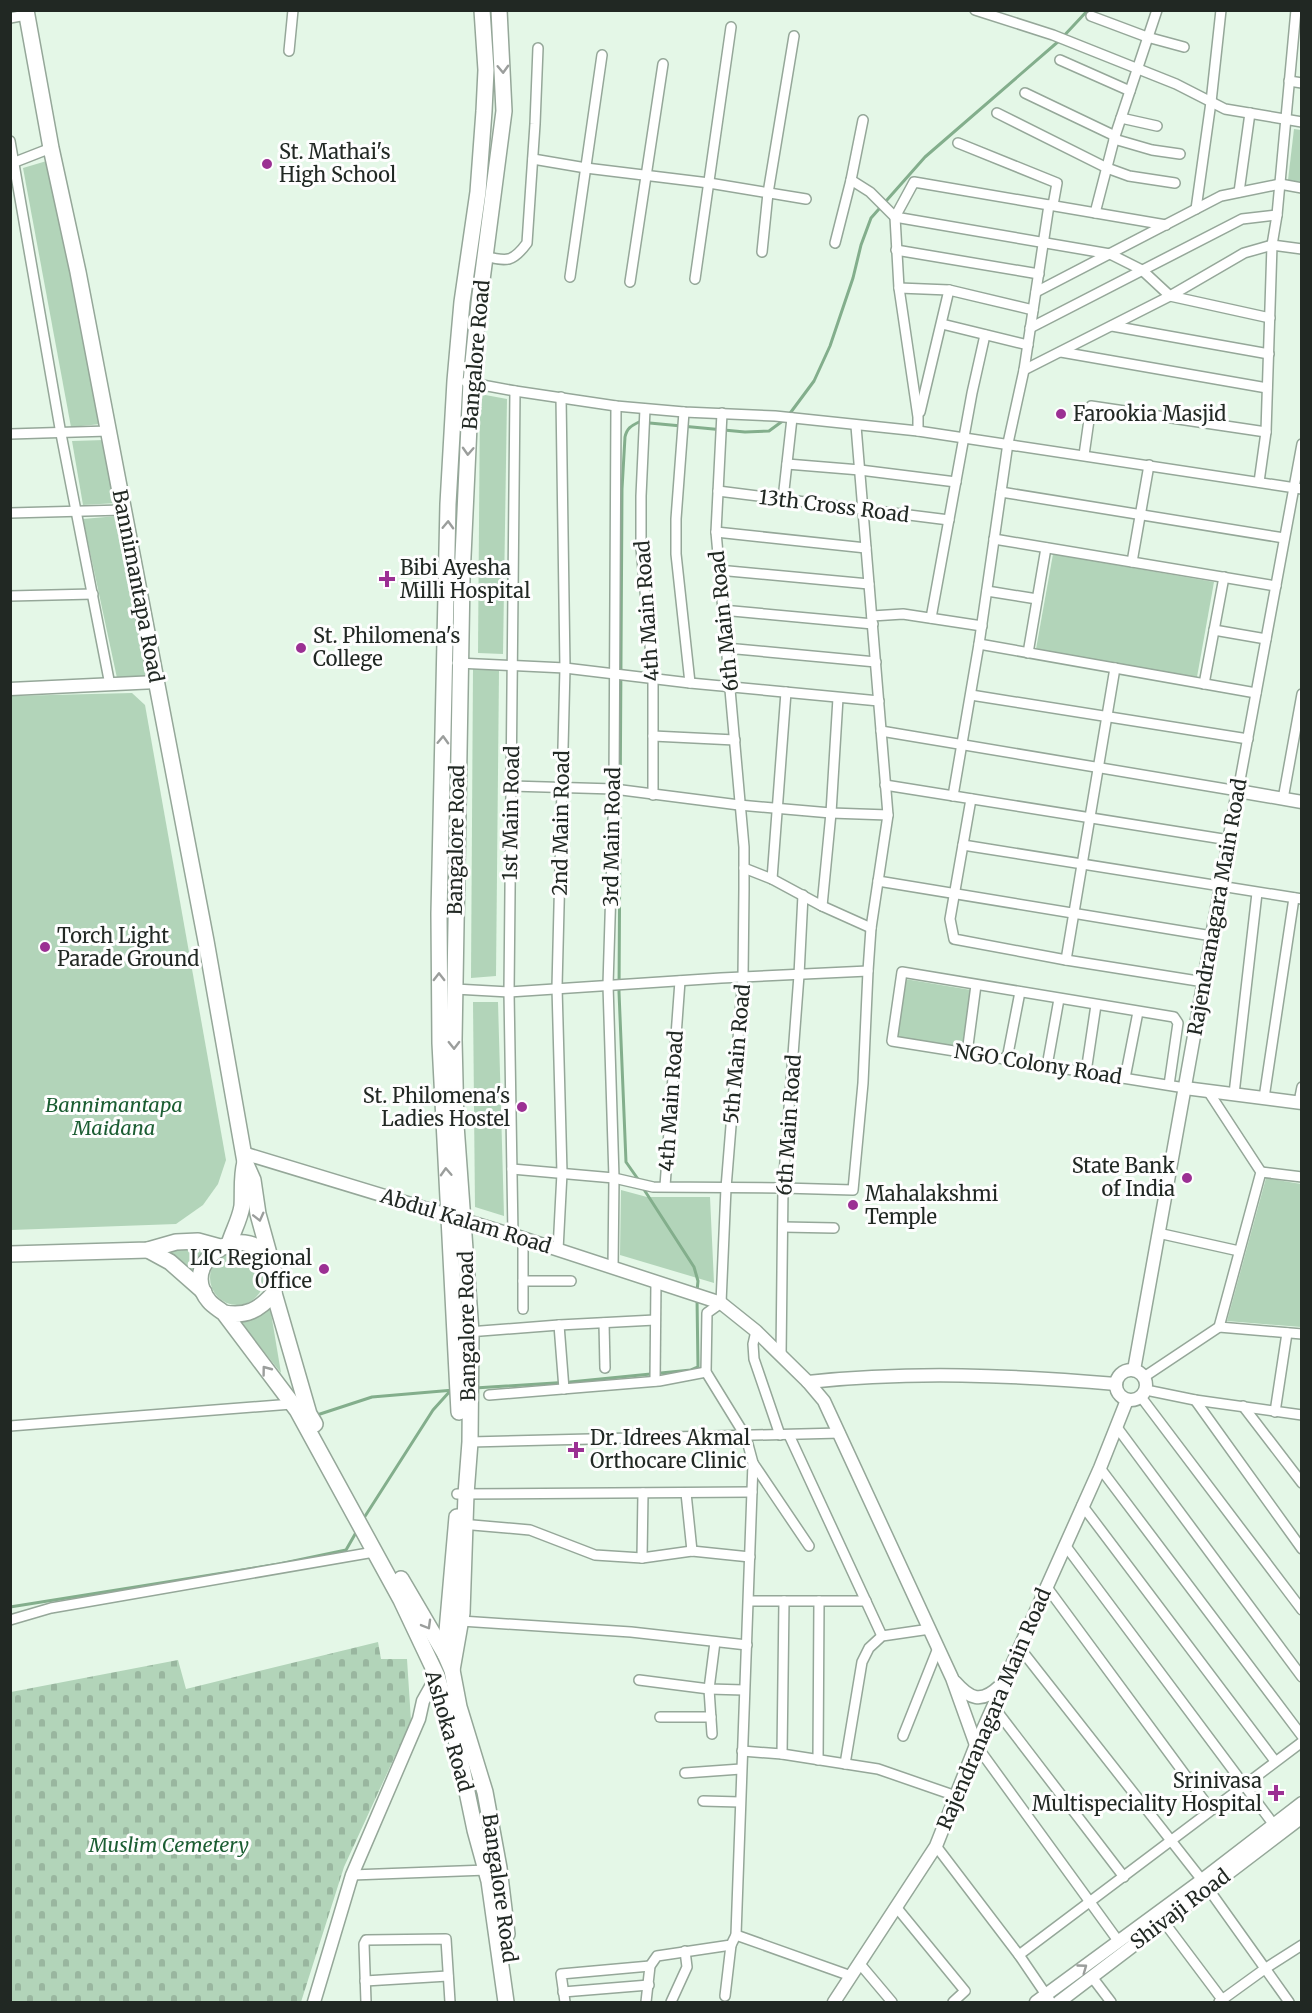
<svg xmlns="http://www.w3.org/2000/svg" width="1312" height="2013" font-family="Merriweather,serif">
<style>
.green{fill:#b2d4b9}
.cemetery{fill:url(#cemetery-stones)}
.lines{fill:none;stroke-linecap:round;stroke-linejoin:round}
.stream{stroke:#83ae8c;stroke-width:3}
.minor-casing{stroke:#95a799;stroke-width:12}
.tertiary-casing{stroke:#95a799;stroke-width:15}
.primary-casing{stroke:#95a799;stroke-width:18}
.minor{stroke:#fff;stroke-width:9}
.tertiary{stroke:#fff;stroke-width:12}
.primary{stroke:#fff;stroke-width:15}
.oneway{stroke:#9b9e9c}
.poi-dot{fill:#9b3093;stroke:#fefefe;stroke-width:2}
.labels{text-anchor:middle;stroke-width:6;stroke-linejoin:round;paint-order:stroke}
.poi-label{font-size:20px;fill:#212823;stroke:#fefefe;text-anchor:start}
.street-label{font-size:20px;fill:#212823;stroke:#fefefe}
.park-label{font-size:20px;font-style:italic;fill:#1b5d32;stroke:#fefefe}
</style>
<defs>
<pattern id="cemetery-stones" width="16" height="16" patternUnits="userSpaceOnUse" patternTransform="scale(1.5)"><rect width="16" height="16" fill="#b2d4b9"/><path d="M2 7V4a2 2 0 0 1 4 0v3zM10 15v-3a2 2 0 0 1 4 0v3z" fill="#99b69f"/></pattern>
</defs>
<rect width="100%" height="100%" fill="#e4f7e7"/>
<g class="green">
<polygon points="1294,129 1301,130 1301,182 1288,180"/>
<polygon points="50,160 101,424 71,427 23,168"/>
<polygon points="480,394 507,399 503,654 478,653"/>
<polygon points="104,440 117,503 83,505 72,441"/>
<polygon points="117,516 149,676 117,678 83,519"/>
<polygon points="1053,554 1214,582 1197,677 1036,649"/>
<polygon points="473,669 499,670 496,976 471,978"/>
<polygon points="132,693 145,705 226,1160 218,1184 203,1205 176,1224 11,1230 11,696"/>
<polygon points="905,979 971,990 962,1047 897,1037"/>
<polygon points="473,1002 498,1002 504,1216 475,1207"/>
<polygon points="1266,1178 1301,1184 1301,1327 1227,1321"/>
<polygon points="621,1190 647,1197 710,1197 714,1283 620,1255"/>
<polygon points="208,1249 195,1276 180,1260 164,1250"/>
<circle cx="237" cy="1278" r="27"/>
<polygon points="270,1307 281,1373 239,1320"/>
</g>
<polygon class="cemetery" points="378,1642 381,1659 407,1659 411,1721 344,1867 301,2002 11,2002 11,1692 178,1660 186,1689"/>
<g class="lines">
<g class="stream">
<polyline points="788,416 814,381 830,346 853,278 861,245 871,218 925,157 1060,40 1088,10"/>
<path d="M 640,1182 L 626,1162 L 619,992 L 622,489 L 625,437 C 627,428 631,426 639,422 L 745,432 L 769,431 L 784,420"/>
<polyline points="643,1188 694,1267 698,1281 697,1291"/>
<polyline points="475,1388 570,1382 691,1370 698,1367 697,1298"/>
<polyline points="317,1415 372,1397 454,1390"/>
<polyline points="362,1521 433,1410 451,1390"/>
<polyline points="10,1607 279,1564 346,1550 358,1529"/>
</g>
<defs>
<g id="minor">
<polyline points="975,10 1053,35 1176,84 1225,109 1302,122"/>
<polyline points="1091,16 1147,37 1184,47"/>
<polyline points="10,18 26,15"/>
<polyline points="289,51 293,10"/>
<polyline points="1060,60 1130,91"/>
<polyline points="1289,81 1302,83"/>
<polyline points="1025,93 1115,136"/>
<polyline points="997,113 1107,168 1129,176 1175,183"/>
<polyline points="1121,118 1157,126"/>
<polyline points="863,120 851,180 870,192 895,217 1110,254 1142,270 1170,296 1270,318"/>
<polyline points="1114,139 1152,150 1180,154"/>
<polyline points="10,141 61,434 110,685"/>
<polyline points="958,143 1057,183 1053,205"/>
<polyline points="533,159 586,168 709,183 806,199"/>
<polyline points="10,164 51,148"/>
<polyline points="1239,192 1250,113"/>
<polyline points="1196,209 1211,102 1221,10"/>
<polyline points="1095,213 1115,136 1157,10"/>
<polyline points="835,243 851,180"/>
<polyline points="896,250 1039,274"/>
<polyline points="762,252 768,193 794,36"/>
<path d="M 485,256 C 507,262 513,262 527,243 L 535,124 L 538,48"/>
<polyline points="570,277 602,55"/>
<polyline points="695,279 731,27"/>
<polyline points="630,282 663,64"/>
<polyline points="899,288 949,290 1033,310"/>
<polyline points="1036,292 1221,196 1280,184 1302,188"/>
<polyline points="942,324 1028,345"/>
<polyline points="1112,326 1269,354"/>
<polyline points="1030,328 1242,219 1277,215"/>
<polyline points="1061,352 1267,388"/>
<polyline points="1024,370 1170,296 1244,253 1272,245 1302,249"/>
<polyline points="466,382 515,391 616,406 684,412 775,416 918,431 1302,489"/>
<polyline points="645,409 641,496 641,548 653,677 653,795"/>
<polyline points="684,412 676,519 676,554 690,683"/>
<polyline points="920,412 949,290"/>
<polyline points="918,431 918,417 899,288 895,217 914,182 1166,225"/>
<polyline points="10,434 108,431"/>
<polyline points="1084,455 1091,406 1266,432"/>
<polyline points="787,464 860,470 956,482"/>
<polyline points="1259,482 1266,432 1272,245 1277,215 1296,10"/>
<polyline points="718,491 949,520"/>
<polyline points="1001,492 1284,538"/>
<polyline points="783,499 792,418"/>
<polyline points="10,513 123,510"/>
<polyline points="716,532 866,548"/>
<polyline points="994,539 1276,586"/>
<polyline points="1132,562 1149,465"/>
<polyline points="718,570 869,584"/>
<polyline points="987,591 1037,599"/>
<polyline points="10,596 93,594"/>
<polyline points="722,610 873,624"/>
<polyline points="872,616 903,614 982,626"/>
<polyline points="931,618 972,393 985,335"/>
<polyline points="1214,630 1266,639"/>
<polyline points="979,644 1256,693"/>
<polyline points="726,648 876,662"/>
<polyline points="1028,653 1046,548"/>
<polyline points="457,663 565,668 690,683 879,701"/>
<polyline points="1204,684 1224,577"/>
<polyline points="971,695 1248,739"/>
<polyline points="881,731 1238,791 1302,444"/>
<polyline points="653,736 735,740"/>
<polyline points="885,785 1229,840"/>
<polyline points="511,786 614,789 739,805 831,813 888,815"/>
<polyline points="953,796 979,644 1008,443 1024,370 1049,205"/>
<polyline points="971,799 950,919 954,939 1066,960 1204,982"/>
<polyline points="1283,799 1302,694"/>
<polyline points="963,845 1302,899"/>
<polyline points="744,868 772,879 822,906 871,928"/>
<polyline points="772,879 786,692"/>
<polyline points="878,881 1212,936"/>
<polyline points="822,906 831,813 838,698"/>
<polyline points="1066,960 1115,668"/>
<polyline points="455,989 509,992 721,978 868,971"/>
<polyline points="967,1053 976,985"/>
<polyline points="1007,1059 1020,992"/>
<polyline points="1047,1066 1059,999"/>
<polyline points="1086,1072 1096,1005"/>
<polyline points="1125,1078 1138,1012"/>
<polyline points="1169,1085 1178,1023 1174,1017 902,972 892,1041 1185,1088"/>
<polyline points="1208,1091 1261,1172 1219,1327"/>
<polyline points="1234,1094 1257,893"/>
<polyline points="1264,1098 1294,898"/>
<polyline points="1299,1102 1302,1087"/>
<polyline points="512,1169 614,1178 653,1187 783,1188 853,1190 863,1083 868,971 871,928 888,815 856,426"/>
<polyline points="1261,1172 1302,1177"/>
<polyline points="665,1186 680,981"/>
<polyline points="783,1227 834,1228"/>
<polyline points="1158,1233 1239,1251"/>
<polyline points="513,1235 509,992 515,391"/>
<polyline points="523,1238 523,1309"/>
<polyline points="558,1250 562,1173 557,987 565,668 561,397"/>
<polyline points="613,1267 614,1178 608,985 614,789 616,406"/>
<polyline points="523,1281 571,1281"/>
<polyline points="604,1323 605,1368"/>
<polyline points="559,1325 564,1389"/>
<polyline points="756,1331 753,1344 754,1359 780,1435"/>
<polyline points="468,1332 559,1325 655,1320"/>
<polyline points="781,1356 783,1188 799,975 803,895"/>
<polyline points="1144,1377 1219,1327 1302,1334"/>
<polyline points="655,1381 656,1281"/>
<polyline points="1146,1390 1195,1400 1302,1415"/>
<polyline points="489,1395 659,1381 706,1372"/>
<polyline points="1141,1397 1302,1610"/>
<polyline points="1195,1400 1302,1549"/>
<polyline points="1243,1406 1302,1483"/>
<polyline points="1275,1412 1287,1333"/>
<polyline points="10,1426 292,1404"/>
<polyline points="1116,1426 1302,1677"/>
<polyline points="789,1435 882,1636"/>
<polyline points="470,1442 840,1433"/>
<polyline points="753,1463 809,1546"/>
<polyline points="1100,1468 1302,1736"/>
<polyline points="686,1493 692,1551"/>
<polyline points="457,1494 752,1492"/>
<polyline points="1082,1505 1275,1761"/>
<polyline points="461,1524 530,1530 595,1555 642,1558 692,1551 750,1557"/>
<polyline points="1065,1545 1274,1825"/>
<polyline points="642,1558 643,1493"/>
<polyline points="1046,1586 1211,1810"/>
<polyline points="749,1601 866,1601"/>
<polyline points="10,1620 51,1608 374,1552"/>
<polyline points="461,1621 631,1632 747,1645"/>
<polyline points="1019,1647 1202,1880 1289,2002"/>
<polyline points="639,1680 709,1689 744,1690"/>
<polyline points="993,1706 1124,1877"/>
<polyline points="660,1717 711,1717"/>
<polyline points="712,1734 709,1689 715,1642"/>
<polyline points="903,1736 938,1648"/>
<polyline points="976,1745 1119,1942"/>
<polyline points="742,1751 782,1754 878,1769 956,1796"/>
<polyline points="782,1754 784,1601"/>
<polyline points="818,1760 819,1601"/>
<polyline points="845,1764 862,1662 869,1648 882,1636 930,1629"/>
<polyline points="685,1773 741,1769"/>
<polyline points="703,1801 740,1802"/>
<polyline points="936,1846 1019,1955 1051,2002"/>
<polyline points="352,1875 487,1870"/>
<polyline points="897,1908 965,1991 953,2002"/>
<polyline points="1164,1922 1224,2002"/>
<polyline points="736,1935 851,1976"/>
<polyline points="1019,1955 1302,1742"/>
<polyline points="860,1964 892,2002"/>
<polyline points="1092,1977 1111,2002"/>
<polyline points="365,1981 448,1976"/>
<polyline points="563,1992 649,1985"/>
<polyline points="725,1996 731,1945"/>
<polyline points="366,2002 364,1944 366,1940 446,1939 450,2002"/>
<polyline points="565,2002 561,1974 650,1966"/>
<polyline points="646,2002 650,1966 657,1956 731,1945 736,1935 753,1463 746,1437 706,1372 707,1313 721,1303 726,1188 743,977 744,889 744,847 716,532 722,413"/>
<polyline points="671,2002 687,1967 685,1951"/>
<polyline points="1219,2002 1266,1968 1302,1945"/>
</g>
<g id="tertiary">
<polyline points="10,689 157,682"/>
<polyline points="1185,1088 1302,1103"/>
<polyline points="243,1153 513,1235 721,1303 756,1331 808,1382 824,1401 952,1678 976,1745"/>
<circle cx="1131" cy="1385" r="15"/>
<polyline points="1134,1370 1238,791 1302,802"/>
<path d="M 808,1382 C 911,1371 1013,1375 1116,1384"/>
<path d="M 955,1682 C 970,1699 981,1704 1000,1686"/>
<polyline points="314,2002 352,1875 419,1719 423,1701 437,1676"/>
<polyline points="834,2002 936,1846 976,1745 1100,1468 1127,1400"/>
<polyline points="1036,2002 1202,1880 1302,1803"/>
<polyline points="1059,2002 1302,1817"/>
</g>
<g id="primary">
<polyline points="26,10 51,148 78,272 206,941 245,1162 253,1180 258,1214 274,1272"/>
<path d="M 229,1244 C 233,1231 240,1219 242,1206 C 243,1191 241,1177 245,1162"/>
<polyline points="148,1250 170,1262 204,1292"/>
<polyline points="10,1254 148,1250 176,1242 198,1241 220,1247"/>
<polyline points="274,1293 309,1414 315,1424"/>
<path d="M 224,1313 C 246,1317 259,1310 274,1293 C 278,1202 169,1253 209,1301 C 213,1306 219,1309 224,1313 L 297,1410 L 401,1600 L 437,1676 L 457,1744 L 475,1830 L 489,1881 L 506,2002"/>
<polyline points="459,1412 440,1043 439,914 448,504 455,381 462,302 478,192 484,111 486,70 482,10"/>
<polyline points="401,1579 445,1654 452,1670 459,1707 485,1792 499,1868 507,1934"/>
<polyline points="445,1654 457,1517"/>
<polyline points="452,1670 462,1613 466,1494 470,1442 471,1332 456,1125 454,1040 462,578 471,382 479,303 504,111 499,10"/>
</g>
</defs>
<use href="#minor" class="minor-casing"/>
<use href="#tertiary" class="tertiary-casing"/>
<use href="#primary" class="primary-casing"/>
<use href="#minor" class="minor"/>
<use href="#tertiary" class="tertiary"/>
<use href="#primary" class="primary"/>
</g>
<defs><path id="oneway-chevron" d="M-2-3.5L2.5 0L-2 3.5" fill="none" stroke-width="1.6" stroke-linecap="round" stroke-linejoin="round" transform="scale(1.5)"/></defs>
<g class="oneway">
<use href="#oneway-chevron" transform="translate(503 69) rotate(88)"/>
<use href="#oneway-chevron" transform="translate(468 451) rotate(93)"/>
<use href="#oneway-chevron" transform="translate(448 525) rotate(-88)"/>
<use href="#oneway-chevron" transform="translate(443 740) rotate(-88)"/>
<use href="#oneway-chevron" transform="translate(439 977) rotate(-90)"/>
<use href="#oneway-chevron" transform="translate(454 1045) rotate(89)"/>
<use href="#oneway-chevron" transform="translate(446 1172) rotate(-93)"/>
<use href="#oneway-chevron" transform="translate(259 1217) rotate(76)"/>
<use href="#oneway-chevron" transform="translate(266 1370) rotate(-127)"/>
<use href="#oneway-chevron" transform="translate(427 1625) rotate(60)"/>
<use href="#oneway-chevron" transform="translate(1083 1968) rotate(-36)"/>
</g>
<g class="poi-dot">
<circle cx="267" cy="164" r="6"/>
<circle cx="1061" cy="414" r="6"/>
<path d="M384 570h6v6h6v6h-6v6h-6v-6h-6v-6h6z"/>
<circle cx="301" cy="648" r="6"/>
<circle cx="45" cy="947" r="6"/>
<circle cx="522" cy="1107" r="6"/>
<circle cx="1187" cy="1178" r="6"/>
<circle cx="853" cy="1205" r="6"/>
<circle cx="324" cy="1269" r="6"/>
<path d="M573 1441h6v6h6v6h-6v6h-6v-6h-6v-6h6z"/>
<path d="M1273 1784h6v6h6v6h-6v6h-6v-6h-6v-6h6z"/>
</g>
<g class="labels">
<g class="poi-label">
<text x="279" y="159">St. Mathai's<tspan x="279" dy="23">High School</tspan></text>
<text x="1073" y="421">Farookia Masjid</text>
<text x="400" y="575">Bibi Ayesha<tspan x="400" dy="23">Milli Hospital</tspan></text>
<text x="313" y="643">St. Philomena's<tspan x="313" dy="23">College</tspan></text>
<text x="57" y="943">Torch Light<tspan x="57" dy="23">Parade Ground</tspan></text>
<text x="510" y="1103" text-anchor="end">St. Philomena's<tspan x="510" dy="23">Ladies Hostel</tspan></text>
<text x="1175" y="1173" text-anchor="end">State Bank<tspan x="1175" dy="23">of India</tspan></text>
<text x="865" y="1201">Mahalakshmi<tspan x="865" dy="23">Temple</tspan></text>
<text x="312" y="1265" text-anchor="end">LIC Regional<tspan x="312" dy="23">Office</tspan></text>
<text x="590" y="1445">Dr. Idrees Akmal<tspan x="590" dy="23">Orthocare Clinic</tspan></text>
<text x="1262" y="1788" text-anchor="end">Srinivasa<tspan x="1262" dy="23">Multispeciality Hospital</tspan></text>
</g>
<g class="street-label">
<text transform="translate(476 355) rotate(-85)" y="7">Bangalore Road</text>
<text transform="translate(834 506) rotate(7)" y="7">13th Cross Road</text>
<text transform="translate(138 586) rotate(79)" y="7">Bannimantapa Road</text>
<text transform="translate(647 611) rotate(-94)" y="7">4th Main Road</text>
<text transform="translate(724 621) rotate(-96)" y="7">6th Main Road</text>
<text transform="translate(511 813) rotate(-89)" y="7">1st Main Road</text>
<text transform="translate(561 823) rotate(-89)" y="7">2nd Main Road</text>
<text transform="translate(612 837) rotate(-89)" y="7">3rd Main Road</text>
<text transform="translate(456 840) rotate(-89)" y="7">Bangalore Road</text>
<text transform="translate(1217 907) rotate(-80)" y="7">Rajendranagara Main Road</text>
<text transform="translate(737 1054) rotate(-85)" y="7">5th Main Road</text>
<text transform="translate(1038 1064) rotate(9)" y="7">NGO Colony Road</text>
<text transform="translate(671 1101) rotate(-86)" y="7">4th Main Road</text>
<text transform="translate(789 1125) rotate(-86)" y="7">6th Main Road</text>
<text transform="translate(466 1221) rotate(17)" y="7">Abdul Kalam Road</text>
<text transform="translate(467 1326) rotate(-91)" y="7">Bangalore Road</text>
<text transform="translate(994 1709) rotate(-67)" y="7">Rajendranagara Main Road</text>
<text transform="translate(449 1731) rotate(74)" y="7">Ashoka Road</text>
<text transform="translate(500 1888) rotate(82)" y="7">Bangalore Road</text>
<text transform="translate(1180 1909) rotate(-37)" y="7">Shivaji Road</text>
</g>
<g class="park-label">
<text x="114" y="1112">Bannimantapa<tspan x="114" dy="23">Maidana</tspan></text>
<text x="169" y="1852">Muslim Cemetery</text>
</g>
</g>
<rect width="1312" height="2013" fill="none" stroke="#212823" stroke-width="24"/>
</svg>
